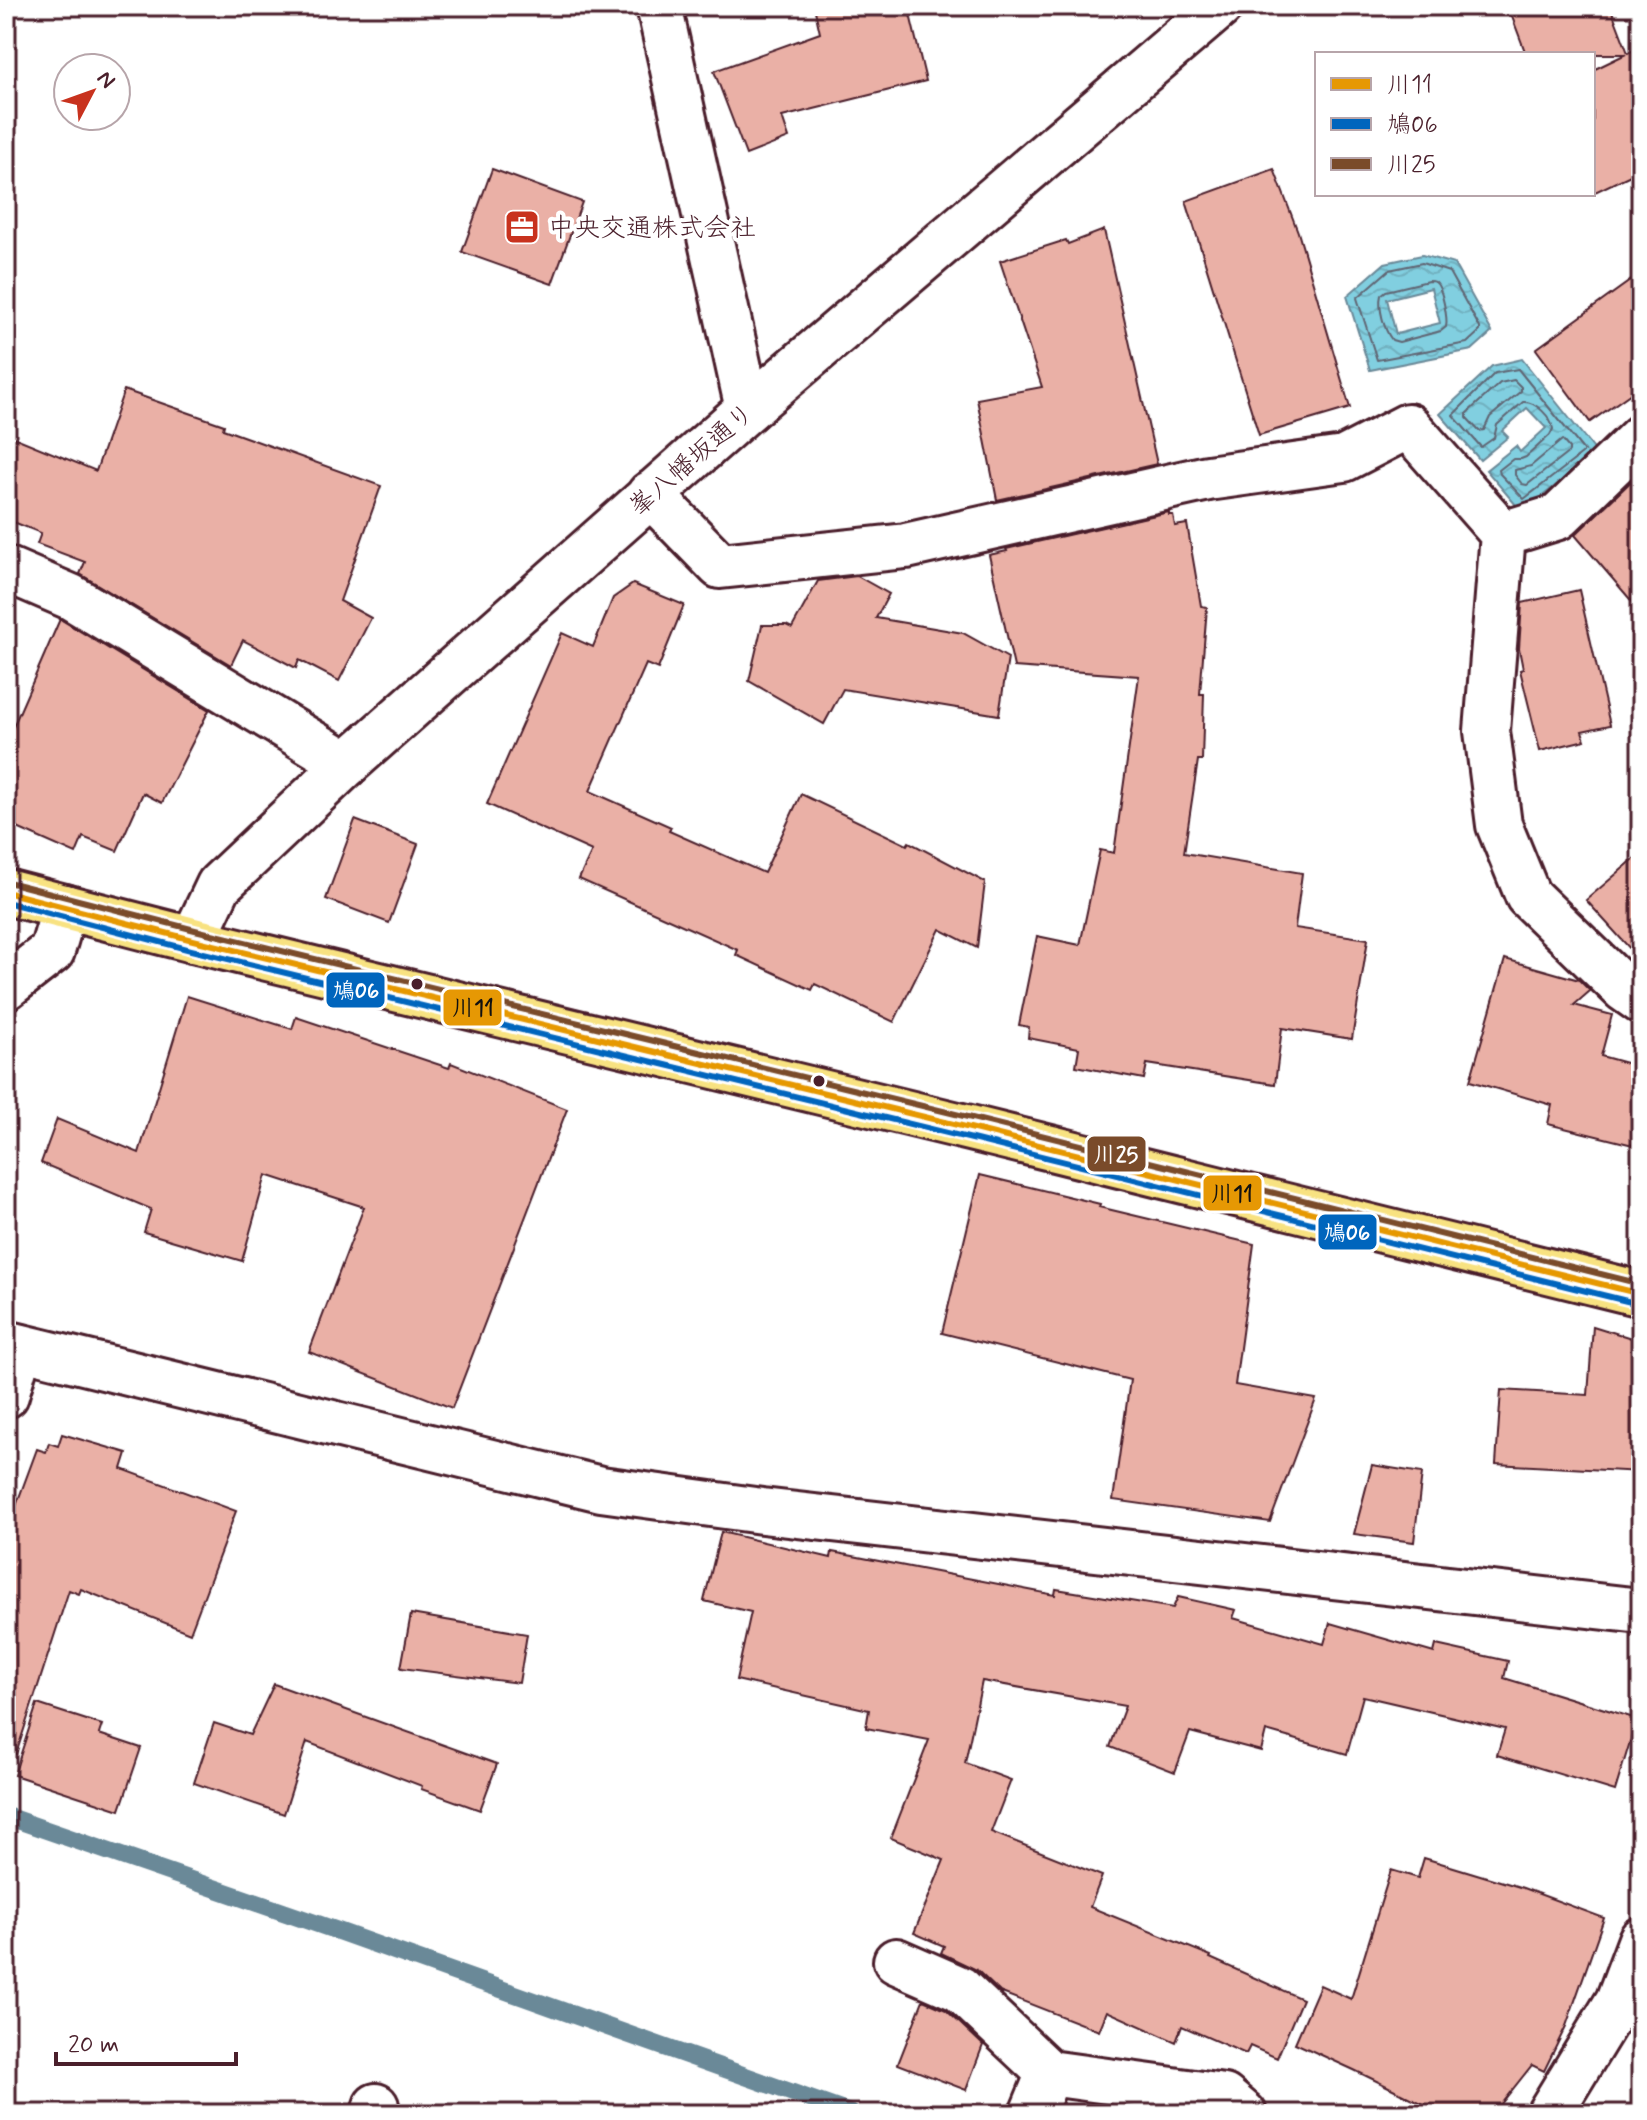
<svg xmlns="http://www.w3.org/2000/svg" width="1647" height="2120" font-family="Mynerve,'Klee One',sans-serif">
<style>
.water{fill:url(#water-waves);stroke:#6b8998;stroke-width:2;fill-rule:evenodd}
.lines{fill:none;stroke-linecap:round;stroke-linejoin:round}
.shore{stroke:#606573;stroke-width:2}
.stream{stroke:#6b8998;stroke-width:18}
.building{fill:#eab0a6;stroke:#4a1f2b;stroke-width:2}
.minor-casing{stroke:#4a1f2b;stroke-width:50}
.tertiary-casing{stroke:#4a1f2b;stroke-width:50}
.primary-casing{stroke:#4a1f2b;stroke-width:50}
.minor{stroke:#fff;stroke-width:44}
.tertiary{stroke:#fff;stroke-width:44}
.primary{stroke:#f8e281;stroke-width:44}
.bus-1-casing{stroke:#fff;stroke-width:12}
.bus-2-casing{stroke:#fff;stroke-width:12}
.bus-3-casing{stroke:#fff;stroke-width:12}
.bus-1{stroke:#e69804;stroke-width:6}
.bus-2{stroke:#0065bd;stroke-width:6}
.bus-3{stroke:#7a4b2a;stroke-width:6}
.bus-dot{fill:#4a1f2b;stroke:#fff;stroke-width:3}
.labels{text-anchor:middle;stroke-width:8;stroke-linejoin:round;paint-order:stroke}
.poi-label{font-size:26px;fill:#4a1f2b;stroke:#fff;text-anchor:start}
.street-label{font-size:26px;fill:#4a1f2b;stroke:#fff}
.line-badge{stroke:#fff;stroke-width:3}
.badge-label{font-size:22px;text-anchor:middle;font-weight:bold;fill:#fff}
.pale-badge-label{font-size:22px;text-anchor:middle;font-weight:bold;fill:#111}
</style>
<defs>
<pattern id="water-waves" width="16" height="10" patternUnits="userSpaceOnUse" patternTransform="scale(2)"><rect width="16" height="10" fill="#81cfe0"/><path d="M0 5q4-4 8 0t8 0" fill="none" stroke="#71b1c0"/></pattern>
</defs>
<rect width="100%" height="100%" fill="#fff"/>
<filter id="ink" filterUnits="userSpaceOnUse"><feTurbulence type="fractalNoise" baseFrequency=".0125" numOctaves="2"/><feDisplacementMap in="SourceGraphic" scale="16" xChannelSelector="R" yChannelSelector="G"/><feConvolveMatrix kernelMatrix="1 2 1 2 8 2 1 2 1" color-interpolation-filters="sRGB"/></filter>
<g filter="url(#ink)">
<g class="water">
<path d="M 1422,255 L 1454,264 L 1492,332 L 1472,350 L 1370,370 L 1347,296 L 1385,263 ZM 1431,288 L 1440,323 L 1396,334 L 1387,299 Z"/>
<polygon points="1522,359 1597,453 1522,512 1486,470 1516,446 1520,452 1546,428 1527,408 1502,431 1508,437 1480,460 1440,414 1492,366"/>
</g>
<g class="lines">
<g class="shore">
<polygon points="1422,263 1449,272 1480,328 1480,331 1467,343 1377,360 1357,298 1389,270"/>
<path d="M 1428,281 C 1430,281 1433,281 1435,282 C 1442,286 1448,319 1446,327 L 1441,331 L 1399,342 L 1392,340 C 1384,330 1378,307 1381,295 L 1386,291 Z"/>
<path d="M 1518,369 L 1584,451 L 1582,454 L 1524,499 L 1500,474 L 1499,470 L 1513,459 L 1521,459 L 1526,457 L 1550,435 L 1553,429 C 1551,417 1536,401 1523,402 L 1497,425 L 1494,438 L 1481,447 L 1453,415 L 1495,373 Z"/>
<polygon points="1514,380 1521,387 1521,391 1490,417 1484,430 1479,431 1467,418 1467,413 1500,383"/>
<polygon points="1562,440 1569,448 1569,452 1527,485 1522,484 1515,475 1515,470 1531,466"/>
</g>
<polyline class="stream" points="6,1816 338,1931 852,2114"/>
</g>
<g class="building">
<polygon points="814,6 908,6 926,81 782,117 789,138 746,155 714,71 820,33"/>
<polygon points="1508,6 1610,6 1628,53 1641,47 1641,170 1593,193 1593,70 1626,54 1526,54"/>
<polygon points="492,169 582,202 552,284 462,252"/>
<polygon points="1274,169 1298,232 1350,408 1259,435 1186,201"/>
<polygon points="1104,230 1157,464 997,500 977,399 1042,387 1000,261 1066,240 1068,244"/>
<polygon points="1641,273 1641,386 1590,422 1536,349"/>
<polygon points="124,390 224,425 223,429 381,486 340,601 371,618 339,681 299,660 296,668 243,640 231,665 80,574 85,562 37,544 41,533 6,519 6,434 96,471"/>
<polygon points="1641,472 1641,612 1575,535"/>
<polygon points="1169,512 1169,515 1173,515 1175,526 1187,524 1201,606 1207,607 1200,694 1204,694 1202,760 1198,760 1184,853 1302,873 1295,928 1368,939 1352,1039 1282,1028 1275,1084 1147,1064 1144,1079 1076,1066 1079,1048 1028,1038 1029,1027 1019,1025 1037,936 1080,945 1100,850 1114,853 1139,676 1014,667 989,555 1007,551 1006,549"/>
<polygon points="857,576 889,594 876,618 963,633 1008,658 999,715 843,689 824,724 749,681 762,625 786,625 792,628 818,581"/>
<polygon points="633,584 684,605 658,669 646,664 590,791 671,827 669,831 764,873 801,794 907,845 909,842 985,882 977,948 940,929 894,1022 815,984 812,990 736,955 738,950 579,879 592,851 487,804 562,633 593,647 613,598"/>
<polygon points="1579,590 1610,725 1582,731 1585,740 1540,751 1520,670 1523,669 1519,649 1522,603"/>
<polygon points="60,619 209,710 162,803 143,793 117,851 83,837 76,854 6,823 6,743"/>
<polygon points="355,820 418,844 389,923 326,899"/>
<polygon points="1641,853 1641,961 1586,900"/>
<polygon points="1505,959 1579,980 1590,991 1574,1005 1612,1015 1601,1056 1641,1067 1641,1147 1548,1124 1552,1105 1470,1081"/>
<polygon points="187,996 292,1029 296,1017 449,1068 451,1063 567,1109 452,1408 309,1352 364,1207 266,1175 242,1261 144,1232 151,1209 41,1163 57,1119 139,1153"/>
<polygon points="980,1175 1100,1204 1099,1207 1254,1244 1235,1385 1316,1399 1270,1522 1113,1500 1130,1380 942,1333"/>
<polygon points="1593,1326 1641,1341 1641,1472 1496,1464 1501,1390 1588,1395"/>
<polygon points="62,1434 127,1453 122,1469 236,1511 190,1633 81,1589 79,1594 69,1590 16,1754 6,1752 6,1533 37,1449 46,1452 49,1443 58,1446"/>
<polygon points="1372,1465 1422,1473 1414,1542 1354,1534"/>
<polygon points="721,1532 831,1558 832,1552 1055,1595 1056,1589 1173,1608 1178,1597 1236,1610 1233,1618 1324,1644 1330,1623 1434,1653 1436,1645 1508,1661 1504,1678 1637,1719 1615,1791 1497,1755 1505,1729 1363,1696 1347,1754 1266,1731 1261,1751 1190,1732 1175,1772 1110,1747 1125,1706 982,1681 965,1763 1011,1780 991,1832 1102,1876 1090,1907 1211,1956 1210,1958 1302,1999 1277,2058 1250,2046 1246,2054 1182,2026 1176,2042 1107,2011 1099,2031 1002,1993 1002,1994 977,1970 941,1953 944,1946 914,1933 944,1860 891,1838 929,1740 866,1728 869,1710 736,1680 751,1612 704,1601"/>
<polygon points="411,1614 527,1634 519,1683 401,1668"/>
<polygon points="274,1684 497,1764 480,1810 421,1789 422,1786 307,1742 284,1814 194,1783 214,1723 250,1735"/>
<polygon points="37,1704 102,1725 99,1734 141,1748 120,1810 14,1775"/>
<polygon points="1424,1858 1523,1888 1604,1918 1566,2026 1544,2071 1532,2065 1493,2114 1444,2114 1354,2070 1295,2043 1320,1985 1351,1999 1391,1870 1418,1878"/>
<polygon points="923,2000 946,2010 983,2045 966,2090 898,2064"/>
</g>
<g class="lines">
<defs>
<g id="minor">
<polyline points="659,6 748,409"/>
<polyline points="650,494 720,566 906,546 1208,478 1344,459 1408,426 1503,534 1487,731 1499,825 1528,896 1624,989 1641,1001"/>
<polyline points="1503,534 1558,517 1641,437"/>
<polyline points="6,569 71,597 347,764"/>
<polyline points="6,987 52,951 65,907"/>
<polyline points="6,1343 601,1489 762,1511 1641,1611"/>
<polyline points="6,1395 20,1347"/>
<polyline points="896,1961 960,1989 1049,2073 1224,2097 1244,2114"/>
<polyline points="374,2114 376,2106"/>
<polyline points="1032,2114 1049,2073"/>
<polyline points="1549,2114 1618,2001 1641,1940"/>
</g>
<polyline id="tertiary" points="193,940 219,885 347,764 748,409 1220,6"/>
<polyline id="primary" points="6,892 193,940 970,1128 1641,1294"/>
</defs>
<use href="#minor" class="minor-casing"/>
<use href="#tertiary" class="tertiary-casing"/>
<use href="#primary" class="primary-casing"/>
<use href="#minor" class="minor"/>
<use href="#tertiary" class="tertiary"/>
<use href="#primary" class="primary"/>
<defs>
<polyline id="bus-1" points="6,892 193,940 970,1128 1641,1294"/>
<polyline id="bus-2" points="6,902 191,950 968,1138 1639,1304"/>
<polyline id="bus-3" points="8,882 195,930 972,1118 1641,1284"/>
</defs>
<use href="#bus-1" class="bus-1-casing"/>
<use href="#bus-2" class="bus-2-casing"/>
<use href="#bus-3" class="bus-3-casing"/>
<use href="#bus-1" class="bus-1"/>
<use href="#bus-2" class="bus-2"/>
<use href="#bus-3" class="bus-3"/>
</g>
</g>
<defs>
<symbol id="office-square" viewBox="-11 -11 22 22"><rect x="-9" y="-9" width="18" height="18" rx="4" fill="#c8321e" stroke="#fff"/><path d="M-6-3h4V-5.5h4V-3h4V5H-6ZM-1-4.5V-3h2v-1.5ZM-6 0V1H6V0Z" fill="#fff"/></symbol>
</defs>
<g fill-rule="evenodd">
<use href="#office-square" x="502" y="207" width="40" height="40"/>
</g>
<g class="bus-dot">
<circle cx="417" cy="984" r="7"/>
<circle cx="819" cy="1081" r="7"/>
</g>
<g class="labels">
<g class="poi-label">
<text x="548" y="236">中央交通株式会社</text>
</g>
<g class="street-label">
<text transform="translate(691 459) rotate(-41)" y="9">峯八幡坂通り</text>
</g>
</g>
<g class="line-badge">
<rect x="325" y="971" width="61" height="38" rx="8" fill="#0065bd"/>
<rect x="442" y="988" width="61" height="39" rx="8" fill="#e69804"/>
<rect x="1086" y="1135" width="61" height="38" rx="8" fill="#7a4b2a"/>
<rect x="1202" y="1174" width="61" height="38" rx="8" fill="#e69804"/>
<rect x="1317" y="1213" width="61" height="38" rx="8" fill="#0065bd"/>
</g>
<g class="badge-label">
<text x="356" y="998">鳩06</text>
<text x="1116" y="1162">川25</text>
<text x="1347" y="1240">鳩06</text>
</g>
<g class="pale-badge-label">
<text x="473" y="1015">川11</text>
<text x="1232" y="1201">川11</text>
</g>
<rect width="1647" height="2120" fill="none" stroke="#fff" stroke-width="32"/>
<rect x="16" y="16" width="1615" height="2088" fill="none" stroke="#4a1f2b" stroke-width="3" filter="url(#ink)"/>
<rect x="1315" y="52" width="280" height="144" fill="#ffffff" stroke="#b7a5aa" stroke-width="2"/>
<rect x="1331" y="78" width="40" height="12" fill="#e69804" stroke="#b7a5aa" stroke-width="2"/>
<text x="1387" y="92" font-size="24" fill="#4a1f2b">川11</text>
<rect x="1331" y="118" width="40" height="12" fill="#0065bd" stroke="#b7a5aa" stroke-width="2"/>
<text x="1387" y="132" font-size="24" fill="#4a1f2b">鳩06</text>
<rect x="1331" y="158" width="40" height="12" fill="#7a4b2a" stroke="#b7a5aa" stroke-width="2"/>
<text x="1387" y="172" font-size="24" fill="#4a1f2b">川25</text>
<g transform="translate(92 92) rotate(49)"><circle r="38" fill="#ffffff" stroke="#b7a5aa" stroke-width="2"/>
<path d="M0-6L14 30L0 20L-14 30Z" fill="#c8321e"/>
<text y="-12" font-size="22" font-weight="bold" text-anchor="middle" fill="#4a1f2b">N</text>
</g>
<path d="M56 2052v12h180v-12" fill="none" stroke="#4a1f2b" stroke-width="4"/>
<text x="68" y="2052" font-size="24" fill="#4a1f2b" stroke="#ffffff" stroke-width="6" paint-order="stroke">20 m</text>
</svg>
